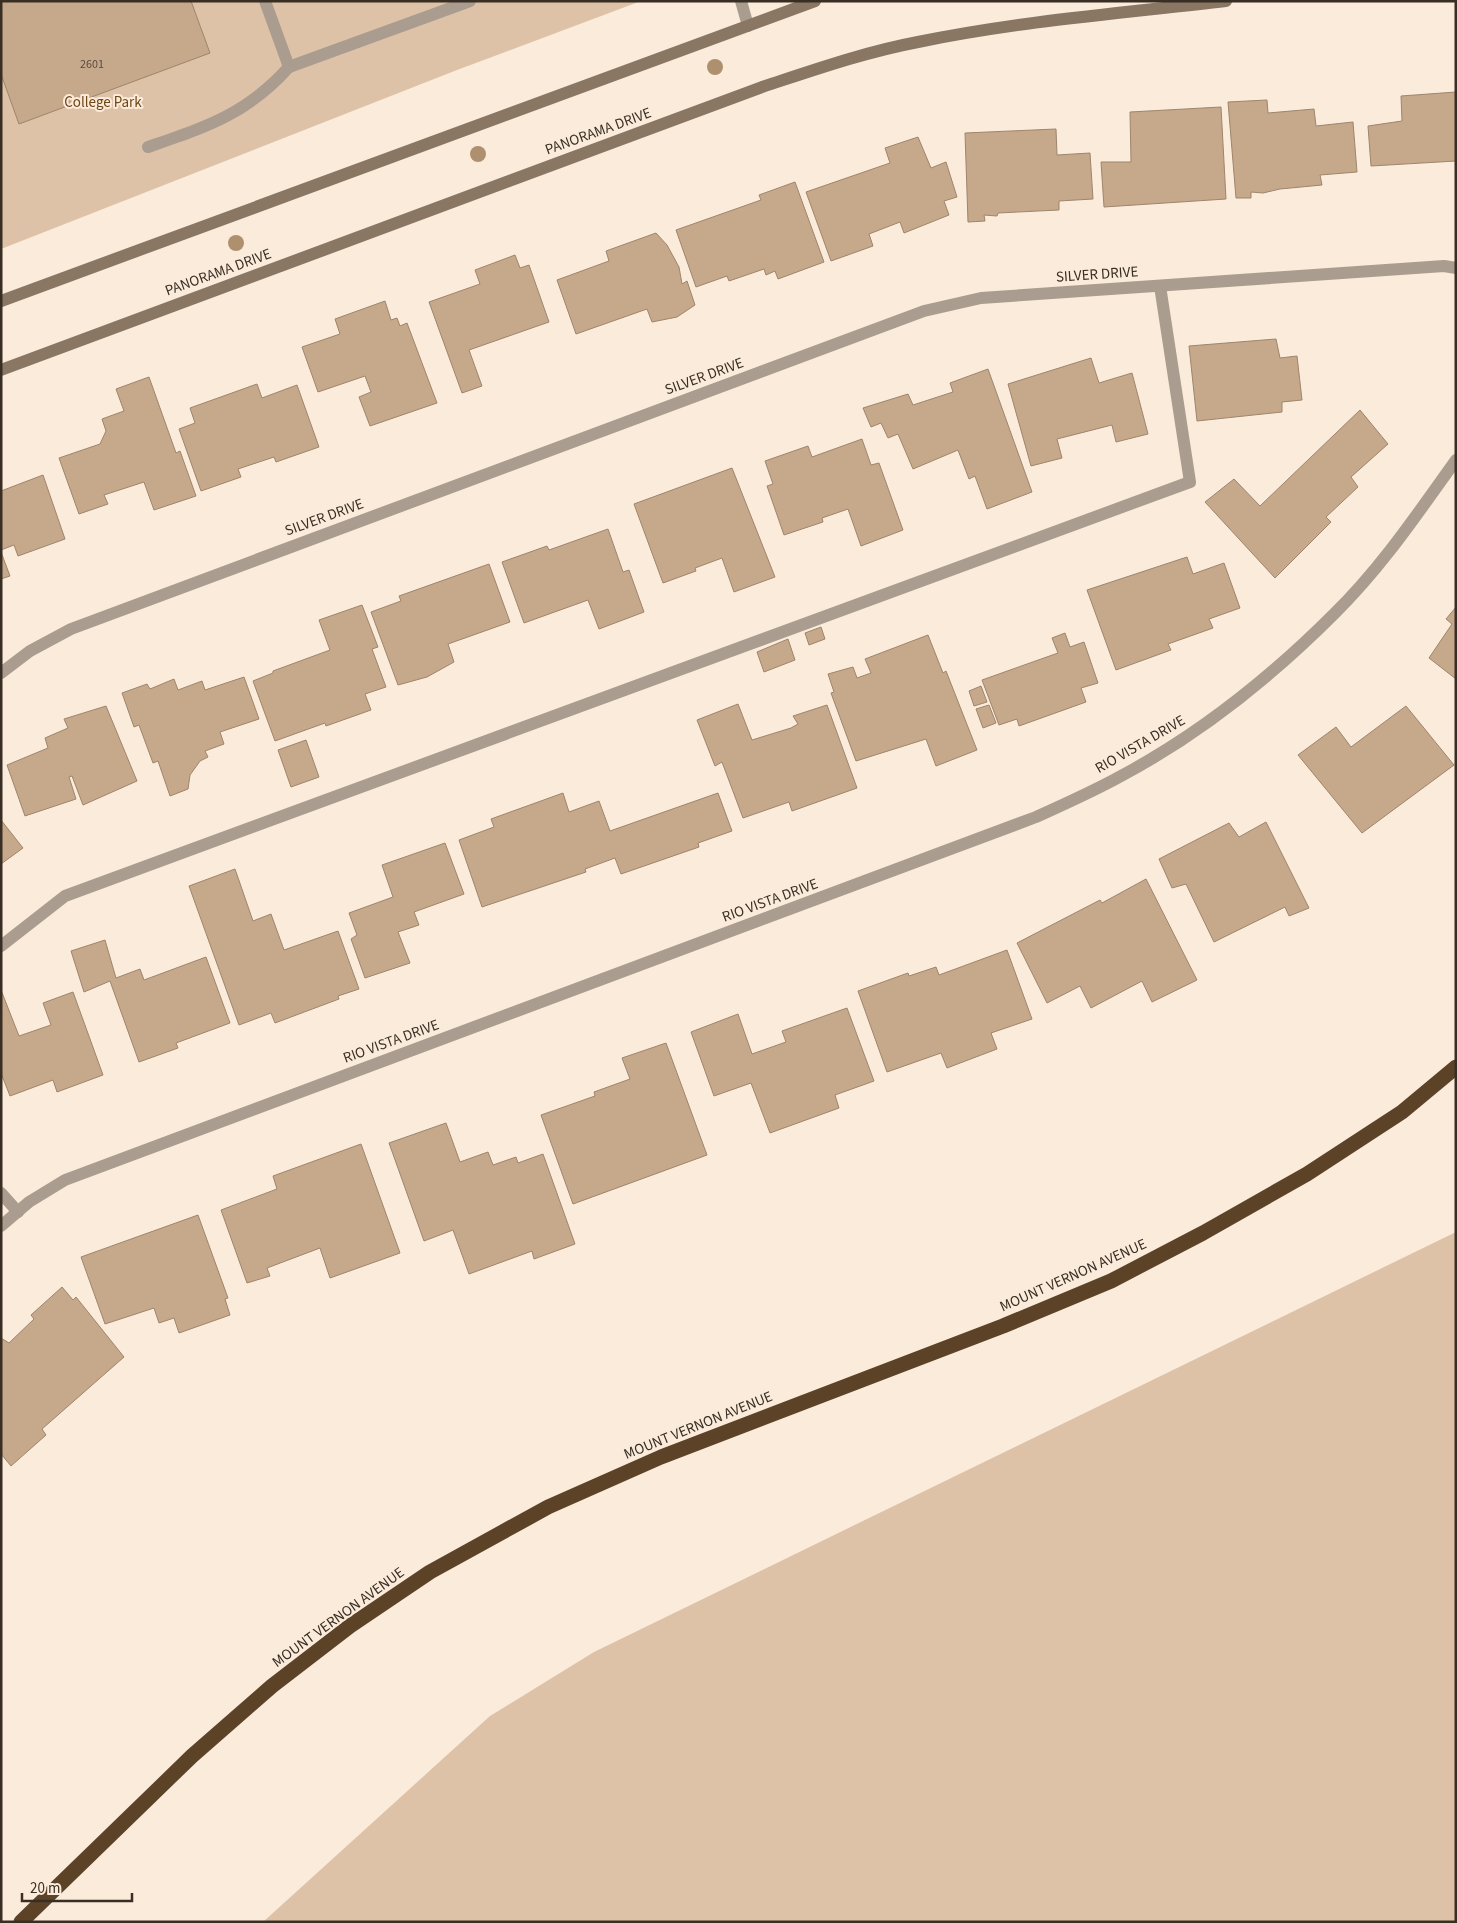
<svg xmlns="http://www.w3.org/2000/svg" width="1457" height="1923" font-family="'Source Sans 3',sans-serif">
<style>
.green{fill:#ddc2a8}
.building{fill:#c6a88b;stroke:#9e856c}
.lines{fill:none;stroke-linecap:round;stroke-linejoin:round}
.lane{stroke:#aa9d90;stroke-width:12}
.street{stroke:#aa9d90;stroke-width:12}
.secondary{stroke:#897663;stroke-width:12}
.highway{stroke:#5c4328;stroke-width:15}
.tree{fill:#ae906e}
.labels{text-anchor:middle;stroke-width:4;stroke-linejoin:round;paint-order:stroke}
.number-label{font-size:12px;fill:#5c4c3d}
.park-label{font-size:15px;fill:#6f4615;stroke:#fbebdb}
.street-label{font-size:15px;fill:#382e23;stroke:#fbebdb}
</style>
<rect width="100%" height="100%" fill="#fbebdb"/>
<g class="green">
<polygon points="1,1 641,1 457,70 1,249"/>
<polygon points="1456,1232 1456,1922 263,1922 490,1716 594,1652"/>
</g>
<g class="building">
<polygon points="1,1 191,1 210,53 19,124 1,74"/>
<polygon points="1456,92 1456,161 1371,166 1368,126 1402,121 1401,96"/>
<polygon points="1267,100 1268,113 1314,109 1316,126 1353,122 1357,172 1320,175 1322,185 1280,189 1263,193 1251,192 1251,198 1236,198 1228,102"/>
<polygon points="1221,107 1226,199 1104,207 1101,162 1131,162 1130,112"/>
<polygon points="1056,129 1057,155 1090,153 1093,199 1059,201 1059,210 998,213 997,216 984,215 985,221 968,222 965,133"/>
<polygon points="918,137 931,168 946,162 957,197 944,201 949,215 904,233 900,222 869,234 873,246 831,261 806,192 890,163 885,148"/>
<polygon points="795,182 824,262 778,279 775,271 766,275 764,269 729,281 727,276 696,287 676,230 761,200 759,195"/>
<polygon points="656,233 667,245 679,267 682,284 687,281 695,305 677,317 652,322 647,309 576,334 557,280 609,261 606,251"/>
<polygon points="515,255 520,268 529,265 549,322 469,350 482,386 462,393 429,302 480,284 475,270"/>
<polygon points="385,301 391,320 397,318 400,326 407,323 437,403 370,426 359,397 371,392 365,376 318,392 302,347 340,334 335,319"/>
<polygon points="1276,339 1280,358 1297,356 1302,400 1282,402 1282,412 1197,421 1189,346"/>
<polygon points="1091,358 1099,383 1132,373 1148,434 1116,442 1112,425 1057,439 1062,458 1031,466 1008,384"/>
<polygon points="988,369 1032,492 987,509 975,476 969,479 958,450 913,469 898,434 888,438 881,423 871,427 863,408 908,394 913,405 953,392 950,383"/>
<polygon points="149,377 176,453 180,451 196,496 154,510 144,482 104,495 108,504 79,514 59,458 100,444 106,431 102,419 124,411 116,389"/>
<polygon points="257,384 262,398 297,385 319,447 276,462 274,457 238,469 241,477 201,491 179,429 195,423 190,408"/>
<polygon points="1360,410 1388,444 1351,477 1358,487 1326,517 1331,522 1275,578 1205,502 1234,479 1260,506"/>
<polygon points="862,439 871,465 879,463 903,530 861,546 848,509 822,518 823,522 784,535 767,486 773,484 765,461 808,446 812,457"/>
<polygon points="732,468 775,577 734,592 722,558 695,568 696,571 663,583 634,504"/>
<polygon points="43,475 65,539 18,556 14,545 1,550 1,491"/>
<polygon points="608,529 623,572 629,570 644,612 599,629 588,600 524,623 502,562 547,546 549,550"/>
<polygon points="1,552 10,576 1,579"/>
<polygon points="1187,557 1193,574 1224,563 1240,608 1209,619 1213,628 1168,644 1171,650 1116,670 1087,590"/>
<polygon points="489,564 510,622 448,644 454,662 427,677 398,685 371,612 401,601 399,596"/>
<polygon points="362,605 378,647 372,649 386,687 365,694 371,710 326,726 325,723 275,741 253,681 273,673 273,671 330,650 319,620"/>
<polygon points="1456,607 1456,679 1429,658 1452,624 1446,619"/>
<polygon points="821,627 825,639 809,645 805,633"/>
<polygon points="1065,633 1070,647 1084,642 1098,683 1081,688 1086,702 1019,726 1017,719 999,725 982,680 1058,653 1052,638"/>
<polygon points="928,635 943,673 946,671 977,750 936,766 926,739 856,761 831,693 834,692 828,674 853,667 857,678 871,673 865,659"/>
<polygon points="788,639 795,660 764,672 757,652"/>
<polygon points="244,677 259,719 220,732 224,744 205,751 208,757 200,761 190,775 188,789 170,796 158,761 153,763 139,725 134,727 122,693 147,684 150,689 174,679 178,690 202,681 205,690"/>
<polygon points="981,686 987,702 974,706 969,691"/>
<polygon points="738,704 752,740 791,728 798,724 793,716 827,705 857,788 792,811 789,802 743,818 722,762 715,766 697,720"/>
<polygon points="989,705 996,723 983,728 976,709"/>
<polygon points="106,706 137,781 83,805 72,776 69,777 76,799 25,816 7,765 48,748 45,738 68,728 64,719"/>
<polygon points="1406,706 1454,765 1362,833 1298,755 1336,727 1351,747"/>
<polygon points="306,740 319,777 291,787 278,750"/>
<polygon points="563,793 569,812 599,801 610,831 718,793 732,831 698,843 699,847 621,874 615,858 585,869 586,872 482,907 459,840 494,827 491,819"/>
<polygon points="1,820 23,848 1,864"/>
<polygon points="1266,822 1309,908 1289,916 1285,907 1214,942 1186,884 1172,888 1159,859 1229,823 1239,837"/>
<polygon points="445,843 464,894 414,912 419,925 398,932 410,963 365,978 351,939 357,935 349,913 393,897 382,865"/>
<polygon points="235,869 253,921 271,914 284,950 338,931 359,989 338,996 339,999 275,1023 271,1013 239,1025 189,886"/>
<polygon points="1146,879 1197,980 1152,1002 1142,981 1091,1008 1080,986 1047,1003 1017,943 1100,900 1102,903"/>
<polygon points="105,940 116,978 140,969 144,980 206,957 230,1023 176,1043 178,1048 139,1062 110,981 84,992 71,951"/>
<polygon points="1007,950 1032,1019 991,1033 997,1049 947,1068 941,1053 887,1072 858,991 908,973 909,976 936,967 939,975"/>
<polygon points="1,990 19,1036 51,1025 43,1003 73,992 103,1075 57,1092 53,1080 10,1096 1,1073"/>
<polygon points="847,1008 874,1081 835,1095 839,1108 770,1133 751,1083 714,1096 691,1032 738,1014 752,1054 786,1042 782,1031"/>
<polygon points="666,1043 707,1155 573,1204 541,1115 595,1096 594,1092 630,1079 622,1058"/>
<polygon points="446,1123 460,1162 488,1152 493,1165 516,1157 518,1163 543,1154 575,1244 534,1259 532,1251 469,1274 453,1230 424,1241 389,1143"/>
<polygon points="361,1144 400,1253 330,1278 320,1248 267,1268 270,1276 247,1283 221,1210 277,1189 273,1176"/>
<polygon points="198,1215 228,1298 225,1299 230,1315 179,1333 174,1318 159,1323 154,1308 105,1324 81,1257"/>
<polygon points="62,1287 73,1300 76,1297 124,1357 42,1429 46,1435 11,1466 1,1454 1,1338 9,1343 34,1319 31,1315"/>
</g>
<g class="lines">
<g class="lane">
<polyline points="265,1 289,67 470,1"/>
<polyline points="741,1 748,26"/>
<path d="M 148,147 C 206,127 247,114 289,67"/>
<polyline points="1,946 65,896 1190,482 1160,286"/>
</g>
<g class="street">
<polyline points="1,673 30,651 71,629 924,311 981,298 1444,266 1456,268"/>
<polyline points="1,1193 18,1212"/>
<path d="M 1,1226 L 29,1202 L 65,1180 L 1036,817 C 1065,804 1094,791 1121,776 C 1200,734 1271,677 1334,614 C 1381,568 1418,513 1456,460"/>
</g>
<g class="secondary">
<polyline points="1,301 815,1"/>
<path d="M 1,370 L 762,87 C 814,70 865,52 918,42 C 1020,21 1123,13 1226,1"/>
</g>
<polyline class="highway" points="21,1922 192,1756 272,1686 350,1626 430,1572 548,1507 661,1457 1003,1326 1111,1281 1203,1233 1307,1174 1402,1112 1456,1067"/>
</g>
<g class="tree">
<circle cx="715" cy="67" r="8"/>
<circle cx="478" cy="154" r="8"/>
<circle cx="236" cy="243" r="8"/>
</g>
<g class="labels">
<g class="number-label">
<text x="92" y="68">2601</text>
</g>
<g class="park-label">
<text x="103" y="107">College Park</text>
</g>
<g class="street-label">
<text transform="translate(598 131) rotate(-20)" y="5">PANORAMA DRIVE</text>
<text transform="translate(218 272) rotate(-20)" y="5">PANORAMA DRIVE</text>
<text transform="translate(1097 274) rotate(-4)" y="5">SILVER DRIVE</text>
<text transform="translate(704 376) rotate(-20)" y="5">SILVER DRIVE</text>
<text transform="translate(324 517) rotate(-20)" y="5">SILVER DRIVE</text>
<text transform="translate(1140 744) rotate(-30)" y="5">RIO VISTA DRIVE</text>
<text transform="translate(770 900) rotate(-20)" y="5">RIO VISTA DRIVE</text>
<text transform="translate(391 1041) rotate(-20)" y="5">RIO VISTA DRIVE</text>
<text transform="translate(1073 1275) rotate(-24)" y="5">MOUNT VERNON AVENUE</text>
<text transform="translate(698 1425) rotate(-22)" y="5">MOUNT VERNON AVENUE</text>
<text transform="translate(338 1617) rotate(-36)" y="5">MOUNT VERNON AVENUE</text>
</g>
</g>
<rect width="1457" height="1923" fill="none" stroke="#382e23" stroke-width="5"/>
<path d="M22 1893v8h110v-8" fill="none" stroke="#382e23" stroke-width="2.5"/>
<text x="30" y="1893" font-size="15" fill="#382e23" stroke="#fbebdb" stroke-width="4" paint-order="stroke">20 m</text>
</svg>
